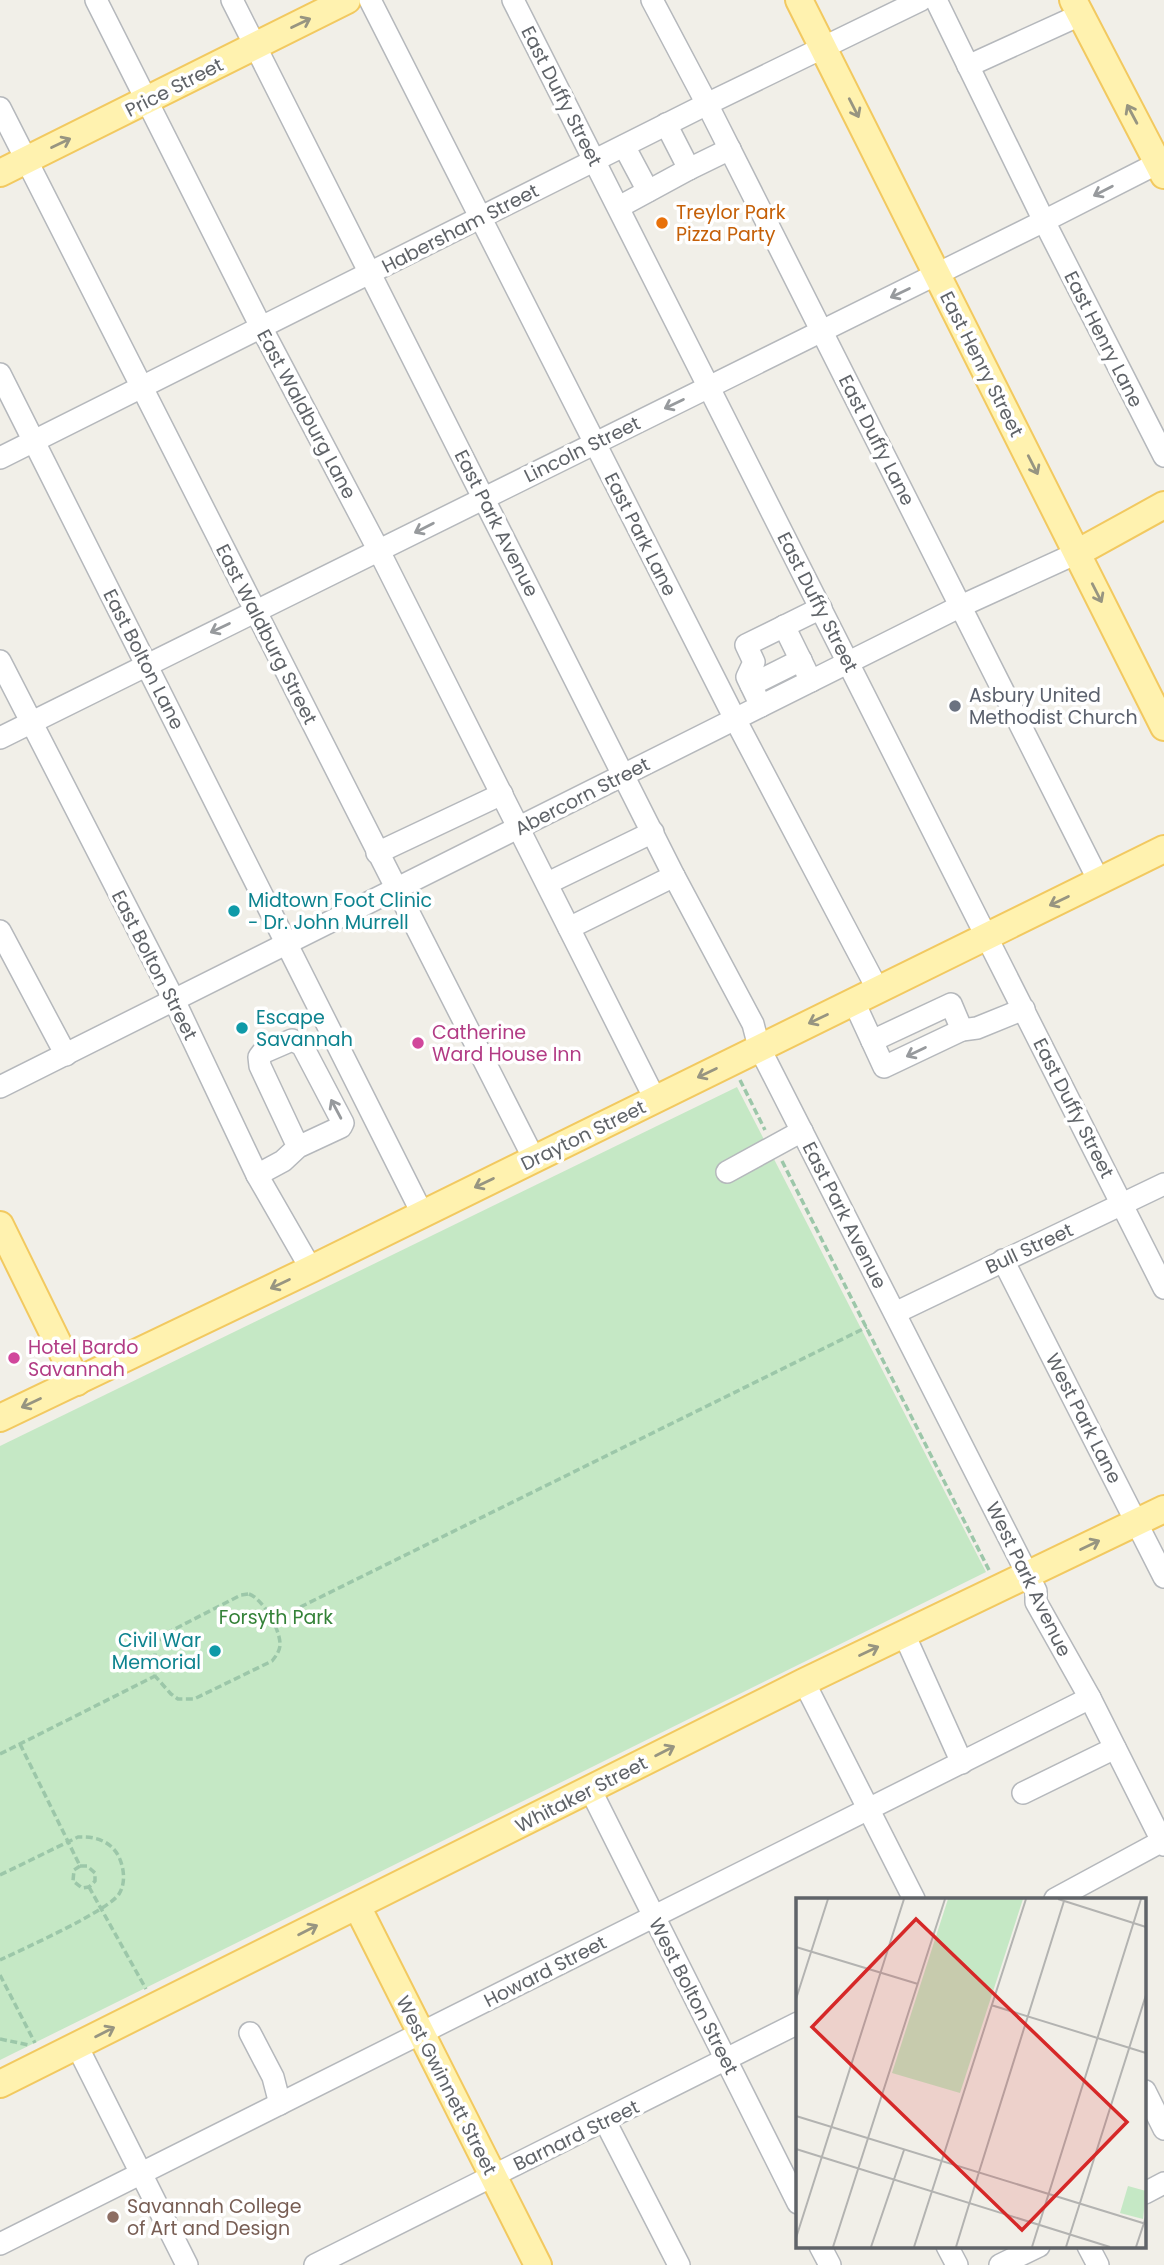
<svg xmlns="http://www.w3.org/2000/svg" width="1164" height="2265" font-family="Poppins,sans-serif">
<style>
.green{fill:#c5e8c5}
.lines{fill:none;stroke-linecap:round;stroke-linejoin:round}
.minor-casing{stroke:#b5b8bc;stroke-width:24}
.major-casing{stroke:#f2c960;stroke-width:30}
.path{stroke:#9cc7a9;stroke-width:3.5;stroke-dasharray:7 3.5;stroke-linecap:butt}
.minor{stroke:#fff;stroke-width:21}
.major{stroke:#fff2af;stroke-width:26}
.oneway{stroke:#979581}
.oneway2{stroke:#979a9d}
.food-dot{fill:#e8710a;stroke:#fff;stroke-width:2.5}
.worship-dot{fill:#6b7280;stroke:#fff;stroke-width:2.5}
.culture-dot{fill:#0f9aa8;stroke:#fff;stroke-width:2.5}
.hotel-dot{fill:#d1479c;stroke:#fff;stroke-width:2.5}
.education-dot{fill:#8d6e63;stroke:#fff;stroke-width:2.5}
.labels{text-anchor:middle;stroke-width:7;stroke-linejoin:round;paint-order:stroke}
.street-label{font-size:19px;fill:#5f6368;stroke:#fff}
.food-label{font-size:19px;fill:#c56008;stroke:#fff;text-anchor:start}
.worship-label{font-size:19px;fill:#5b616d;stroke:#fff;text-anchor:start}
.culture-label{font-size:19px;fill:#0d838f;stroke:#fff;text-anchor:start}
.hotel-label{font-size:19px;fill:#b23c85;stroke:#fff;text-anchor:start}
.park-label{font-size:19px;fill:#348238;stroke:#fff}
.education-label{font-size:19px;fill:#785e54;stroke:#fff;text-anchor:start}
.inset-road{fill:none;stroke:#b3b3b1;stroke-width:2}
.view{fill:#d62828;fill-opacity:0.15;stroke:#d62828;stroke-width:3.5}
.inset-edge{fill:none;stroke:#5f6368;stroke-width:3.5}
</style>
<rect width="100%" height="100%" fill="#f1efe8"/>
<polygon class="green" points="737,1087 986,1572 0,2060 0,1446"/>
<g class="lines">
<defs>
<g id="minor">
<polyline points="96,0 261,327 379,551 655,1099"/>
<polyline points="232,0 674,876 753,1024 759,1047 1036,1591 1036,1602 1090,1698 1164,1845"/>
<polyline points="370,0 735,719 878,990"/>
<polyline points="513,0 1164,1288"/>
<polyline points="652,0 707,104 1099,881"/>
<polyline points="936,0 1044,221 1164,456"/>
<polyline points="968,66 1080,15"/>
<polyline points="0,108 534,1159"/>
<polyline points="624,146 648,191"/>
<polyline points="689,169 730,149"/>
<polyline points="619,207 689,169 666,124"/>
<polyline points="0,374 422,1213"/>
<polyline points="0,458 707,104 921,0"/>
<polyline points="784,626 811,681"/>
<polyline points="0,661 174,1000 257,1175 311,1269"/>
<polyline points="751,685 801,660"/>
<polyline points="761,706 747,677 754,662 746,645 821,608"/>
<polyline points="0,738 1044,221 1164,160"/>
<polyline points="377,853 502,794"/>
<polyline points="548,883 653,832"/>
<polyline points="569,928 674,876"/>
<polyline points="0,931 66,1055"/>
<polyline points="854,1002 884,1067 962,1030 977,1028 1024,1009"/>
<polyline points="872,1041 951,1004 962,1030"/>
<polyline points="0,1087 961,606 1077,553"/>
<polyline points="727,1172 802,1131"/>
<polyline points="257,1175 283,1161 298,1147 341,1127 343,1123 302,1045 292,1040 262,1053 259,1057 260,1066 298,1147"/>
<polyline points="1003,1260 1164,1577"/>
<polyline points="895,1313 1164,1184"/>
<polyline points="904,1634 962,1763"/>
<polyline points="804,1682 914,1899"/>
<polyline points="590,1789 798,2203"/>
<polyline points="1023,1793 1115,1748"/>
<polyline points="1055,1899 1164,1840"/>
<polyline points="250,2033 273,2077 280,2104"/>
<polyline points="77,2046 187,2265"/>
<polyline points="1145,2091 1164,2129"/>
<polyline points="605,2121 679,2265"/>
<polyline points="1145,2193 1164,2183"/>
<polyline points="0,2244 1090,1698"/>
<polyline points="820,2246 830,2265"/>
<polyline points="947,2246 957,2265"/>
<polyline points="1088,2246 1098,2265"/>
<polyline points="315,2265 798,2023"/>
<polyline points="1000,2265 1039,2246"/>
</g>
<g id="major">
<polyline points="799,0 1164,727"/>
<polyline points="1073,0 1164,175"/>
<polyline points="0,173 347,0"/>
<polyline points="1077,553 1164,505"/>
<polyline points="0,1225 77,1382"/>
<polyline points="0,1418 311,1269 1164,849"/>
<polyline points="357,1906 538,2265"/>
<polyline points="0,2084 804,1682 1164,1509"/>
</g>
</defs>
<use href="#minor" class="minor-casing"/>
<use href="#major" class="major-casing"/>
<g class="path">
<polyline points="740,1080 765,1130"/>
<polyline points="782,1161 989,1570"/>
<path d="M 249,1594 C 263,1599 281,1630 280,1646 C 279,1652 276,1656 272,1661 L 194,1699 L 178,1699 L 171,1694 L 155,1676 L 155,1649 L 163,1635 L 241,1595 Z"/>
<polyline points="272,1621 867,1327"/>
<polyline points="20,1744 80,1866"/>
<polyline points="0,1754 155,1676"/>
<polyline points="80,1866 74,1870 73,1881 82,1888 89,1887"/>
<polyline points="80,1866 87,1866 95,1873 95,1881 89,1887"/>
<path d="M 0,1875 L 78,1837 C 95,1836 111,1841 119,1857 C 124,1868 126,1883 119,1894 C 108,1911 23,1949 0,1960"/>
<polyline points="89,1887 146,1989"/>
<polyline points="0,1975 35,2043"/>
<polyline points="0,2039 29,2045"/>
</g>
<use href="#minor" class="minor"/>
<use href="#major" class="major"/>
</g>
<defs><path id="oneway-shaft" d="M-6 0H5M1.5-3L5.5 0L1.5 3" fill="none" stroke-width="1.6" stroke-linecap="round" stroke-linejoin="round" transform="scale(1.75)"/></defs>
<g class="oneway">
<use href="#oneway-shaft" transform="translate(301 23) rotate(-26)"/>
<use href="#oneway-shaft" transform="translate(854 108) rotate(63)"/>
<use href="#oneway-shaft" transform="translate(1132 114) rotate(-118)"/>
<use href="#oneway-shaft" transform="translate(61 143) rotate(-26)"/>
<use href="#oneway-shaft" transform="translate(1033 465) rotate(63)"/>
<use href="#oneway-shaft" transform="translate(1097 593) rotate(63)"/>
<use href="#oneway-shaft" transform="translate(1059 901) rotate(154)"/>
<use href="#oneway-shaft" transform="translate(818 1019) rotate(154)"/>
<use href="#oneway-shaft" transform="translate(707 1073) rotate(154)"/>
<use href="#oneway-shaft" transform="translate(484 1183) rotate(154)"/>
<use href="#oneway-shaft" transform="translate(280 1284) rotate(154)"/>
<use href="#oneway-shaft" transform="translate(31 1403) rotate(155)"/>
<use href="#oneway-shaft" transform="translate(1090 1545) rotate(-26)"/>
<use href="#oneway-shaft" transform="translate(869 1651) rotate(-25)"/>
<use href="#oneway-shaft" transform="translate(665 1751) rotate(-27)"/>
<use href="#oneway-shaft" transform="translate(308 1930) rotate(-27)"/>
<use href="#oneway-shaft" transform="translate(105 2032) rotate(-27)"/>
</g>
<g class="oneway2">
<use href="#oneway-shaft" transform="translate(1103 191) rotate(153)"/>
<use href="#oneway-shaft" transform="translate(900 293) rotate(154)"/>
<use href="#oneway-shaft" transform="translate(674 404) rotate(154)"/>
<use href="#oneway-shaft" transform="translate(424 528) rotate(153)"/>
<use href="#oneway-shaft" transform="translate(220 628) rotate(154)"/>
<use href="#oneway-shaft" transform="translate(916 1052) rotate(154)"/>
<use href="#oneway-shaft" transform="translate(336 1109) rotate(-118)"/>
</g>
<circle class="food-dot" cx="662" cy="223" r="7"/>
<circle class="worship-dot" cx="955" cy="706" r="7"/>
<g class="culture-dot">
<circle cx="234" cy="911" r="7"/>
<circle cx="242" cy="1028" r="7"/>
<circle cx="215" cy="1651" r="7"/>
</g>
<g class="hotel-dot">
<circle cx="418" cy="1043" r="7"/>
<circle cx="14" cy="1358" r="7"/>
</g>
<circle class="education-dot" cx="113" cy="2217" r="7"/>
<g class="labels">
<g class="street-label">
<text transform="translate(174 87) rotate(-27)" y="7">Price Street</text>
<text transform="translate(562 96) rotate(63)" y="7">East Duffy Street</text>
<text transform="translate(460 228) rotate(-27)" y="7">Habersham Street</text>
<text transform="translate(1104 339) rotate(63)" y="7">East Henry Lane</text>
<text transform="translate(982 364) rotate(63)" y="7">East Henry Street</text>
<text transform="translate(307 414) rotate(62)" y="7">East Waldburg Lane</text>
<text transform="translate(877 440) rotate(63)" y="7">East Duffy Lane</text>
<text transform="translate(582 449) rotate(-26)" y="7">Lincoln Street</text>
<text transform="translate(497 523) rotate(63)" y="7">East Park Avenue</text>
<text transform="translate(641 534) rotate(63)" y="7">East Park Lane</text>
<text transform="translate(818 602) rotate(63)" y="7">East Duffy Street</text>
<text transform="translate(267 634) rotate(63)" y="7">East Waldburg Street</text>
<text transform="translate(144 659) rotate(63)" y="7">East Bolton Lane</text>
<text transform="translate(582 796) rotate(-27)" y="7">Abercorn Street</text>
<text transform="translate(155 965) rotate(63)" y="7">East Bolton Street</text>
<text transform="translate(1074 1108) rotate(63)" y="7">East Duffy Street</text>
<text transform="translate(583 1135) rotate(-26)" y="7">Drayton Street</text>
<text transform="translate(845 1215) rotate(63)" y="7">East Park Avenue</text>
<text transform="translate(1029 1248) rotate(-25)" y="7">Bull Street</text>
<text transform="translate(1084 1418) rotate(63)" y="7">West Park Lane</text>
<text transform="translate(1029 1579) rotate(64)" y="7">West Park Avenue</text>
<text transform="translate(581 1794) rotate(-27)" y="7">Whitaker Street</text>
<text transform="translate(545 1971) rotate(-27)" y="7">Howard Street</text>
<text transform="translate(694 1996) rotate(63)" y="7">West Bolton Street</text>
<text transform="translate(447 2085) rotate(63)" y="7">West Gwinnett Street</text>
<text transform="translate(576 2135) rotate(-26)" y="7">Barnard Street</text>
</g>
<g class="food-label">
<text x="676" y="219">Treylor Park<tspan x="676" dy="22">Pizza Party</tspan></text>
</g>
<g class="worship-label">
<text x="969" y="702">Asbury United<tspan x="969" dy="22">Methodist Church</tspan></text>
</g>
<g class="culture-label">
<text x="248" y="907">Midtown Foot Clinic<tspan x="248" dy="22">- Dr. John Murrell</tspan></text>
<text x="256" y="1024">Escape<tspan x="256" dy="22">Savannah</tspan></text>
<text x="201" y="1647" text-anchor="end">Civil War<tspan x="201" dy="22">Memorial</tspan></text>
</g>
<g class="hotel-label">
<text x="432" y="1039">Catherine<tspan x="432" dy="22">Ward House Inn</tspan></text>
<text x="28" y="1354">Hotel Bardo<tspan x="28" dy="22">Savannah</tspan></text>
</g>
<g class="park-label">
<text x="276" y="1624">Forsyth Park</text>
</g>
<g class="education-label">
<text x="127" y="2213">Savannah College<tspan x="127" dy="22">of Art and Design</tspan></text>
</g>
</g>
<g transform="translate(796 1898)">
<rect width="350" height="350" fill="#f1efe8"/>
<path d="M 152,1 L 227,1 L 164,195 L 96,175 ZM 332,288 L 350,293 L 347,321 L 324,315 Z" fill="#c5e8c5"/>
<path class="inset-road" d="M 262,1 L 350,29M 0,49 L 122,86M 0,101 L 32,1M 195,107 L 350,155M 0,218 L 350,326M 0,251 L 314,349M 183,274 L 268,3M 0,340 L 108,1M 37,349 L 149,1M 75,349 L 108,252M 118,349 L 230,1M 160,349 L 183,274M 236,349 L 345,1M 270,349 L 350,97M 340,349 L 350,319"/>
<path class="view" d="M 120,21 L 331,224 L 226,332 L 16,129 Z"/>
<rect width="350" height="350" class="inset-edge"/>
</g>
</svg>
